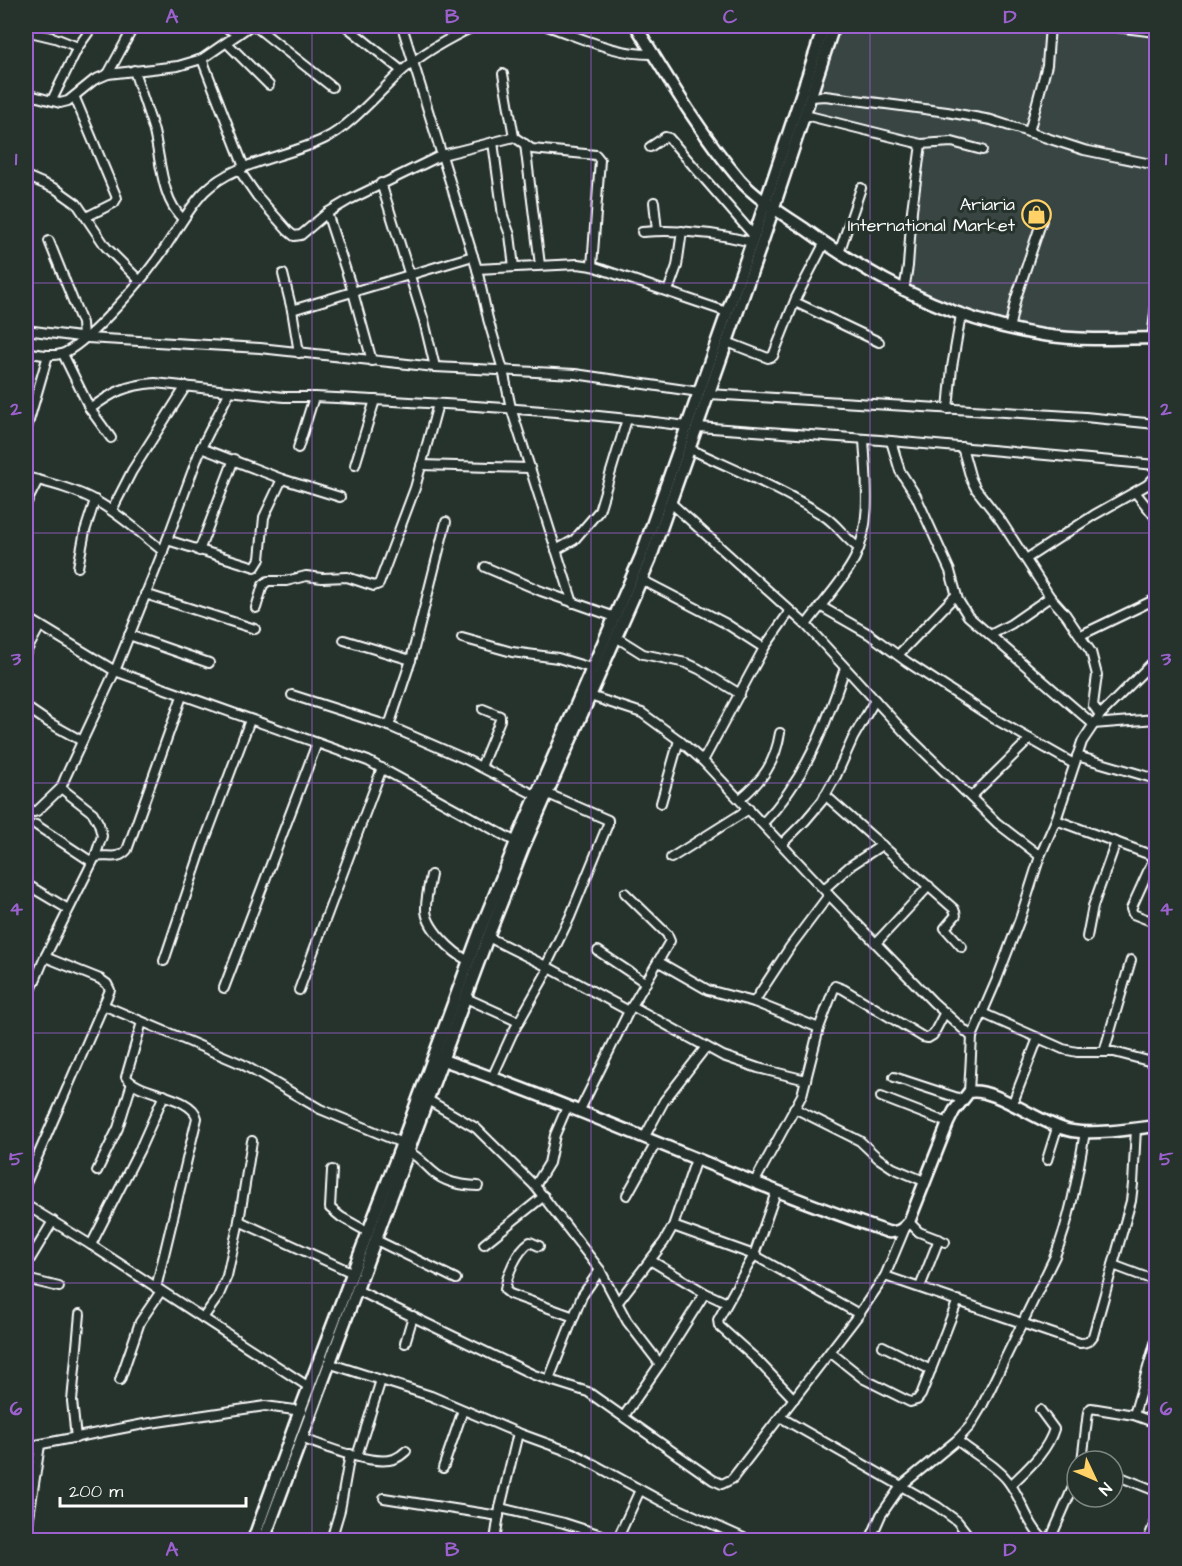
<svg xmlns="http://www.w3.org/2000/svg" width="1182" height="1566" font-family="'Architects Daughter',sans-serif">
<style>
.built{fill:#374443}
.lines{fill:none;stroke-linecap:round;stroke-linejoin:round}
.street-casing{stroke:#fff;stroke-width:12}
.secondary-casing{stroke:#fff;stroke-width:15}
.street{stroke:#26332d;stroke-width:8}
.secondary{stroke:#26332d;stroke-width:10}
.grid{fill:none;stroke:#9c61cf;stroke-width:1.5;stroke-opacity:0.55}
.labels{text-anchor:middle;stroke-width:6;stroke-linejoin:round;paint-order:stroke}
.poi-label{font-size:18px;fill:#fff;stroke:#26332d;text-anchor:end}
.neatline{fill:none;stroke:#9c61cf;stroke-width:2}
.grid-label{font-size:20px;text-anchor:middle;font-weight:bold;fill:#9c61cf}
</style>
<rect width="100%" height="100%" fill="#26332d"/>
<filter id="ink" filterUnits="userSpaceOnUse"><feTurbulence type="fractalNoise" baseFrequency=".0167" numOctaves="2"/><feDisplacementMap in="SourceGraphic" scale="12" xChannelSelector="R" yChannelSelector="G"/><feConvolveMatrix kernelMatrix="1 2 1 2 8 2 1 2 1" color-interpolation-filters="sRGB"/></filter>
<g filter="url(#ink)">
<polygon class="built" points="829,26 1156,26 1156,332 1056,336 983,321 907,289 925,140 804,111"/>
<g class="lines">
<defs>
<g id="street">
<polyline points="223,26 238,34"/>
<polyline points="255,26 332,87"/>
<polyline points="346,26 402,71"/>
<polyline points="402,26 477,269 488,319 503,370 511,408 573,603"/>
<path d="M 547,26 C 582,38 616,55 654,54"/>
<polyline points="1108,26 1156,32"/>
<polyline points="26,31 55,38 78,47"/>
<polyline points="227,43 269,85"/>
<polyline points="202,59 244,167"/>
<path d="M 134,70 C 140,90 147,109 153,128 C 161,156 160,198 183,219"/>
<polyline points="108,74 134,26"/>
<polyline points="503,74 514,137"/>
<polyline points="26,94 60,103 68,101 94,80 108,74 178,66 202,59 250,26"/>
<polyline points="811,97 825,96 947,112 991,120 1084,150 1156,165"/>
<polyline points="75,98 117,198 114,203 86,217"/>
<polyline points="52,100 78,47 93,26"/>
<polyline points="805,115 921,144 952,142 982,150"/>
<polyline points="1029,132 1047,65 1050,26"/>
<polyline points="493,142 503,216 510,235 514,267"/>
<polyline points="525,144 540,265"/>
<polyline points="650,147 665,137 669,138 754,236"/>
<polyline points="239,170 257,196 288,231 294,236 301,235 327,213 349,200 442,155 514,137 532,149 596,155 600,160 592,266"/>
<polyline points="26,176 56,189 77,204 106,247 139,280"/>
<polyline points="381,183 424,321 435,367"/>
<polyline points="654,202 657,231"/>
<polyline points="327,213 353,292 372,361"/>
<path d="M 642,232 C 680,229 715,233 752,242"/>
<polyline points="49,241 82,323 83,337"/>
<polyline points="839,253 861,188"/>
<polyline points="477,269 578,264 592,266 727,312"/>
<polyline points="283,274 292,310 299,353"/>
<polyline points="668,291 677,266 682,231"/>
<polyline points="904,291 908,266 912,210 921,144"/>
<polyline points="795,302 879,342"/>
<polyline points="292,310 473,256"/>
<polyline points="1009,329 1016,298 1042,220"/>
<polyline points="26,330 87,338 260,348 435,367 575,374 699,392"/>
<polyline points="1152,338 1156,305"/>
<polyline points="727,342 768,358 773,356 796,298 824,244"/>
<path d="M 26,352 C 37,354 50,357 61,354 C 85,347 141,281 157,259 C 174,237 185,212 204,192 C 235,161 285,158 324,139 C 350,127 380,91 402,71 C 424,52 449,38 475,26"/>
<polyline points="63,354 90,409 111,438"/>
<polyline points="709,394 1085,417 1156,424"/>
<path d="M 90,409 C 113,392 126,385 155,383 L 284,397 L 314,397 C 439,403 563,410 687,426"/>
<polyline points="948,409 952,367 961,315"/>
<polyline points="698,427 880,440 1156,465"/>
<polyline points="26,431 48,355"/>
<polyline points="891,441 900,471 916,496 950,571 958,600 968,616 1093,724 1156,719"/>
<polyline points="962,447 971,479 976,489 1001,521 1050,597 1066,615 1091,652 1097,675 1093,705 1100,715"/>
<polyline points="201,448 282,479 340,497"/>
<polyline points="298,448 314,397"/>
<path d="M 690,449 C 735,470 782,489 824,516 C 838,525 845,539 859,548"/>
<polyline points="355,465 375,400"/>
<polyline points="421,465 529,468"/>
<path d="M 26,477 C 49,483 75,489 96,501 C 120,514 141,534 163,551"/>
<polyline points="1135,492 1156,518"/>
<polyline points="671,503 806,625 908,736 997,823 1040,856"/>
<polyline points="26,504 38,480"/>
<polyline points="112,510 132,471 186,386"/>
<polyline points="167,540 255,567 260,559 264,517 282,479"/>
<polyline points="556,550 574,540 599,511 627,419"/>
<polyline points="199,551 234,459"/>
<polyline points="1026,559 1094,515 1147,485 1156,476"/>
<polyline points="78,567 85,531 95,500"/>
<polyline points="485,567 541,591 615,617"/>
<polyline points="642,580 725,623 764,648 703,761"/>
<polyline points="145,594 255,629"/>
<polyline points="820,606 869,634 907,662 993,718 1074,764"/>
<polyline points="256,608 263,585 268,581 286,581 306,576 322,578 347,577 374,586 379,584 415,488 438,404"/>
<polyline points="26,617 115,671 368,761 518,843"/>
<path d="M 806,625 C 822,603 843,582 855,558 C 873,520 866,478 864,439"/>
<polyline points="129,635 209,663"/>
<polyline points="990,635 1011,624 1050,597"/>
<polyline points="1081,635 1156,599"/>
<polyline points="616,637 643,654 686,663 699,669 740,694"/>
<polyline points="462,638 512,652 558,658 591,668"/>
<polyline points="344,640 411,660"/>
<polyline points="764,648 790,611"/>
<polyline points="26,652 40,626"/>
<polyline points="898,655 956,595"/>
<polyline points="292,695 389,726 465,759 537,796"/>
<polyline points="590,696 642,713 679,740 703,761 829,895 933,1002 972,1037"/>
<polyline points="26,707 48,722 82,741"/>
<polyline points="389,726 411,660 446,522"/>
<polyline points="1077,756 1156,779"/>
<polyline points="481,767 500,720 500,716 483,709"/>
<polyline points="825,795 954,909 956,915 945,928 962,947"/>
<polyline points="971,797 1030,739"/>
<path d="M 740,799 C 763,780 775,763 780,733"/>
<polyline points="661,803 679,740"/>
<polyline points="26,806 34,812 37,811 61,788 65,778 115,671 163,551 201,448 230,391"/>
<polyline points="1056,820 1156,857"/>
<path d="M 763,823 C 805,780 826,725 845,668"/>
<polyline points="36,825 92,862"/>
<polyline points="782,844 805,821 822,801 836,776 853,738 875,700"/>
<polyline points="1155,856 1131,909 1133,914 1156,923"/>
<path d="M 95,857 C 108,854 117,861 127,850 L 182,696"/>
<polyline points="671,858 749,809"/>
<path d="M 431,875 C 429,885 426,897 426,908 C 425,927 453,953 469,961"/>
<polyline points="26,884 68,909"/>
<polyline points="824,889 850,866 882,845"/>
<polyline points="488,937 546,966 629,1011"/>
<polyline points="1087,937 1093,906 1116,842"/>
<polyline points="876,943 929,886"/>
<polyline points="598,951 646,983"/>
<polyline points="164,961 203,845 250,720"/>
<polyline points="659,962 708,990 754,1002 819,1028"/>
<polyline points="224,988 317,743"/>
<polyline points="299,990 382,768"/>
<polyline points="466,998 519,1022"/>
<polyline points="26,1002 45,957 95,857 102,836 99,824 93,813 61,788"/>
<polyline points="754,1002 790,947 829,895"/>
<polyline points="103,1005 242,1064 320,1109 402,1143"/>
<polyline points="632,1006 723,1056 758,1068 806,1080"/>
<polyline points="982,1013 1063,1049 1077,1052 1114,1052 1156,1063"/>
<path d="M 142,1022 L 126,1077 C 138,1095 192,1095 197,1118 L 156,1288"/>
<polyline points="1104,1052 1131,960"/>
<polyline points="894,1077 961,1099"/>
<polyline points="492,1078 512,1034 547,972 546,966 570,917 608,824 608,820 548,794"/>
<polyline points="969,1092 972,1037 997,979 1020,919 1040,856 1056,820 1082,742 1100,715 1156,659"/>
<polyline points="881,1097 948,1123"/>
<polyline points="428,1100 476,1128 535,1186 600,1270 627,1321 660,1364"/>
<polyline points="1012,1105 1038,1038"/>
<polyline points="794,1108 860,1141 878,1158 893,1168 924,1181"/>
<polyline points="579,1112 629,1011 670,941 667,934 625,893"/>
<polyline points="644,1138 664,1101 706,1047"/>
<path d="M 409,1152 C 419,1157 424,1164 432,1171 C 445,1183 460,1185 478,1186"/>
<polyline points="1047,1160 1057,1128"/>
<polyline points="332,1170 330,1208 341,1217 368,1232"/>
<polyline points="97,1171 118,1128 132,1083"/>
<polyline points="26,1183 110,990 107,984 100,979 45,957"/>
<polyline points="754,1183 802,1095 819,1028 835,986 843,989 923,1037 928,1038 933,1035 945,1012"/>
<polyline points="535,1186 549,1163 555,1135 567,1107"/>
<polyline points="776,1192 754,1255 718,1320 719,1326 757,1360 794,1399"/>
<polyline points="627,1195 656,1143"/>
<polyline points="26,1205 91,1245 309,1387"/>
<polyline points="239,1221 353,1273"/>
<polyline points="909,1222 919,1232 945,1242"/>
<polyline points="673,1226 754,1255 859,1314"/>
<polyline points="376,1240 456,1279"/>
<polyline points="484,1244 544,1196"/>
<polyline points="91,1245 139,1151 164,1095"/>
<path d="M 539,1246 L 530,1242 C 517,1251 507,1274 505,1290 L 510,1294 L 574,1317"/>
<polyline points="650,1260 705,1293 727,1303"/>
<polyline points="1113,1265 1156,1281"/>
<polyline points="26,1266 53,1221"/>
<path d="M 885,1276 L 1080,1343 C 1086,1343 1089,1342 1093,1336 L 1131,1201 L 1133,1184 L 1136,1128"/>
<polyline points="26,1279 59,1287"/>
<polyline points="920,1287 939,1239"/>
<polyline points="357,1290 534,1375 588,1392 713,1480 722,1484 732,1479 859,1314 885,1276 905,1228"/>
<polyline points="618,1302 664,1242 673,1226 696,1159"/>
<polyline points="203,1318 218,1297 227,1276 239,1221 252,1141"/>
<polyline points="405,1343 413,1316"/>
<polyline points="883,1346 931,1370"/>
<polyline points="830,1352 864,1379 910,1402 917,1400 921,1395 958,1300"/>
<polyline points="328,1363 431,1396 518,1433 573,1453 661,1501 748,1540"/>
<polyline points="549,1379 582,1296 600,1270"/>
<polyline points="120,1380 140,1322 161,1291"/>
<polyline points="1134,1415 1156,1340"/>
<polyline points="624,1416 660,1364 705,1293"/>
<polyline points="780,1417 938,1507 957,1521 972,1540"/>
<polyline points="76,1438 72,1401 80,1314"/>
<path d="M 301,1438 C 323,1446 372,1466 394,1459 C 399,1457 403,1454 406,1451"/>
<path d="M 957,1440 C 973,1454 995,1464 1008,1481 C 1022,1499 1027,1524 1044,1540"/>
<polyline points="26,1447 144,1424 265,1406 302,1411"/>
<polyline points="357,1456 381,1380"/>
<polyline points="1082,1461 1088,1412 1091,1408 1134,1415 1156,1423"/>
<polyline points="443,1468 463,1410"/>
<polyline points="1113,1474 1156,1491"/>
<path d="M 1011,1485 C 1027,1469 1047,1452 1054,1429 L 1040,1410"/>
<polyline points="384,1498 499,1516"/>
<polyline points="500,1508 564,1523 617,1540"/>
<polyline points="26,1536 40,1445"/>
<polyline points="331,1540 340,1510 350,1454"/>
<polyline points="495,1540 500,1508 518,1433"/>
<polyline points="617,1540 640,1490"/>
<path d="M 870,1540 L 881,1515 L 901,1486 L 957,1440 L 970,1426 L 982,1406 L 1055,1256 C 1072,1213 1077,1177 1085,1132"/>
<polyline points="1050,1540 1077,1478"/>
<polyline points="1148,1540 1156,1520"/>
</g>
<g id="secondary">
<path d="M 636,26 C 668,78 700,133 740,180 C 758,200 783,214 805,229 C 876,281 956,322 1043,335 C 1081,341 1119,339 1156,338"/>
<path d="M 437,1058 C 590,1110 735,1180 888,1232 C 897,1233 903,1230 909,1222 L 948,1123 L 954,1111 L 969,1092 C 994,1086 1042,1126 1072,1131 C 1095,1135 1133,1129 1156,1126"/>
<polyline points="253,1540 300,1410 400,1148 479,933 516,842 641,556 754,236 824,26"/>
<polyline points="264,1540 488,937 524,846 650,560 763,240 834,26"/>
</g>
</defs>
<use href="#street" class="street-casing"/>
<use href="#secondary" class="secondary-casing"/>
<use href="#street" class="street"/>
<use href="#secondary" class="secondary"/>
</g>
</g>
<path class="grid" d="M 312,26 L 312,1540M 591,26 L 591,1540M 870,26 L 870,1540M 26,283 L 1156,283M 26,533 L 1156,533M 26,783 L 1156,783M 26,1033 L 1156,1033M 26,1283 L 1156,1283"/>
<defs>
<symbol id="shop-ring" viewBox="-11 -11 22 22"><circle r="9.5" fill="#26332d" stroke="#ffd166" stroke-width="1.5"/><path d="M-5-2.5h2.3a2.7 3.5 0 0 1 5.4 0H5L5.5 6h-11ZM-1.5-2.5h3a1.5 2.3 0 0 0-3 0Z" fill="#ffd166"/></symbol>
</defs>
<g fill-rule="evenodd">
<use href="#shop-ring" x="1020" y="198" width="33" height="33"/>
</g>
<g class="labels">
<g class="poi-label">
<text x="1015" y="210">Ariaria<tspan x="1015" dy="21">International Market</tspan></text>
</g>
</g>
<rect width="1182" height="1566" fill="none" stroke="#26332d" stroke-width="66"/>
<g transform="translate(1095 1479) rotate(134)"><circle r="28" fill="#26332d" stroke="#7d8581" stroke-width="1.5"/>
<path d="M0-4.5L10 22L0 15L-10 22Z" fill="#ffd166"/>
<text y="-9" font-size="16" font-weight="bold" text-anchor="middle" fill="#ffffff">N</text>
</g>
<path d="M60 1497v9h186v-9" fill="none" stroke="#ffffff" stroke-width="3"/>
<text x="69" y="1497" font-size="18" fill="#ffffff" stroke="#26332d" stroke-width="4.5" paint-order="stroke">200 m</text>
<rect x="33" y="33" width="1116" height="1500" class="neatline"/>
<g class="grid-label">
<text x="172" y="23">A</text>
<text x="452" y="23">B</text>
<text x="730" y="23">C</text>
<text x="1010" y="23">D</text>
<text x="16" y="165">1</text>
<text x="1166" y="165">1</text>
<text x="16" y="415">2</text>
<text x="1166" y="415">2</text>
<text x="16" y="665">3</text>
<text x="1166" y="665">3</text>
<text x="16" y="915">4</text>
<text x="1166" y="915">4</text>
<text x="16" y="1165">5</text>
<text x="1166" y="1165">5</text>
<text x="16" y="1415">6</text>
<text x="1166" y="1415">6</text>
<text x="172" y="1556">A</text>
<text x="452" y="1556">B</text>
<text x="730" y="1556">C</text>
<text x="1010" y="1556">D</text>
</g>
</svg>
